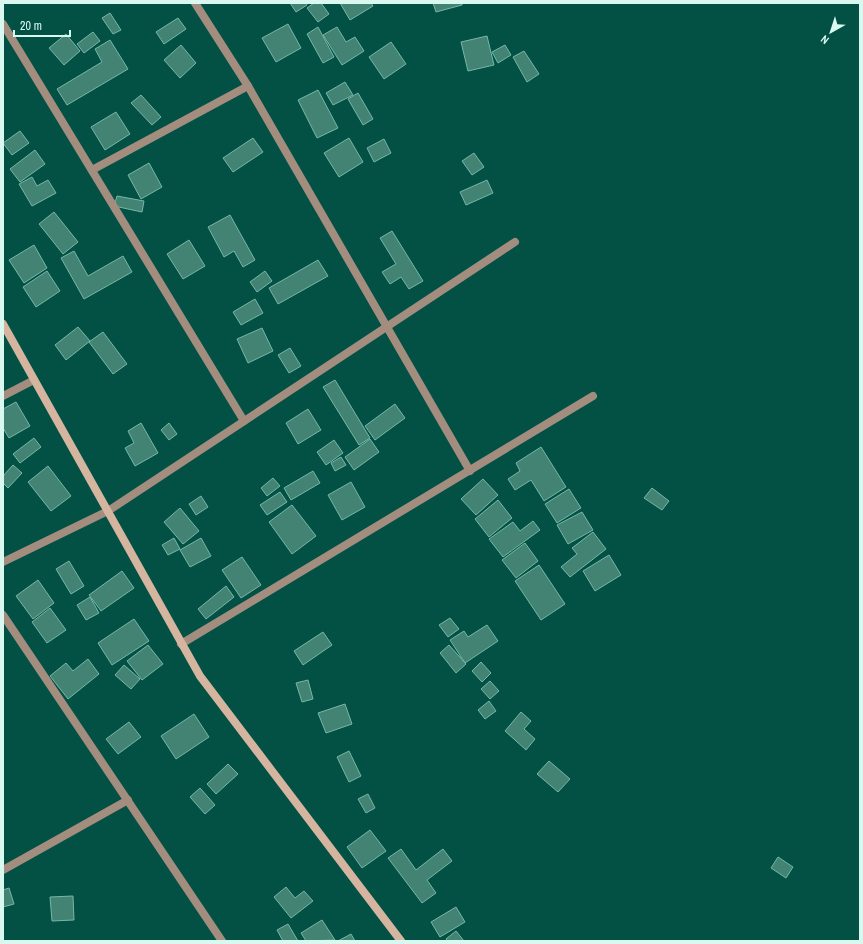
<svg xmlns="http://www.w3.org/2000/svg" width="863" height="944" font-family="'Archivo Narrow',sans-serif">
<style>
.building{fill:#428374;stroke:#76b7a8}
.lines{fill:none;stroke-linecap:round;stroke-linejoin:round}
.street{stroke:#a28d7f;stroke-width:8}
.secondary{stroke:#d5b59f;stroke-width:8}
</style>
<rect width="100%" height="100%" fill="#035144"/>
<g class="building">
<polygon points="290,3 306,3 307,5 296,12"/>
<polygon points="314,3 321,3 329,14 318,22 307,8"/>
<polygon points="340,3 371,3 373,6 350,20"/>
<polygon points="433,3 462,3 462,5 436,12"/>
<polygon points="110,13 121,30 113,34 102,18"/>
<polygon points="178,18 186,29 164,44 156,32"/>
<polygon points="288,24 301,48 276,62 262,38"/>
<polygon points="318,27 334,57 323,63 307,34"/>
<polygon points="337,27 346,42 355,37 364,51 342,65 323,35"/>
<polygon points="93,32 100,41 84,53 77,44"/>
<polygon points="66,34 80,51 64,65 49,48"/>
<polygon points="487,36 494,65 468,71 461,42"/>
<polygon points="110,40 128,69 67,105 57,89 102,62 95,49"/>
<polygon points="391,42 406,64 384,79 369,57"/>
<polygon points="181,45 196,63 180,78 164,60"/>
<polygon points="505,45 511,55 498,63 492,52"/>
<polygon points="524,51 539,74 527,82 513,57"/>
<polygon points="345,82 353,95 333,105 326,93"/>
<polygon points="318,90 338,128 317,138 298,100"/>
<polygon points="358,93 373,119 363,125 348,99"/>
<polygon points="141,95 161,117 152,125 131,103"/>
<polygon points="116,112 130,134 105,150 91,127"/>
<polygon points="20,131 29,143 12,155 3,143"/>
<polygon points="253,138 263,152 233,172 223,158"/>
<polygon points="349,138 363,162 339,177 324,153"/>
<polygon points="384,139 391,153 374,162 367,148"/>
<polygon points="35,150 45,164 20,182 10,169"/>
<polygon points="474,153 484,167 472,175 462,161"/>
<polygon points="149,163 162,187 141,199 128,175"/>
<polygon points="32,177 37,186 48,180 56,193 32,206 19,184"/>
<polygon points="487,180 493,193 466,205 460,192"/>
<polygon points="117,196 144,201 142,212 114,206"/>
<polygon points="54,212 78,242 63,254 39,224"/>
<polygon points="230,215 255,260 243,267 234,251 224,257 208,227"/>
<polygon points="392,231 423,281 409,289 401,277 390,284 382,272 396,264 380,238"/>
<polygon points="189,240 205,266 183,279 167,254"/>
<polygon points="34,245 47,268 24,283 9,260"/>
<polygon points="74,251 88,276 123,256 132,272 84,299 61,258"/>
<polygon points="318,260 328,276 278,304 269,288"/>
<polygon points="47,271 60,291 36,307 23,287"/>
<polygon points="265,271 272,281 257,292 250,282"/>
<polygon points="255,299 263,313 241,325 233,312"/>
<polygon points="78,327 90,341 66,360 55,345"/>
<polygon points="262,328 273,351 248,363 237,339"/>
<polygon points="103,332 127,364 113,374 89,342"/>
<polygon points="290,348 301,366 289,373 278,355"/>
<polygon points="335,380 370,438 359,445 323,387"/>
<polygon points="16,402 30,426 9,438 3,428 3,409"/>
<polygon points="395,404 405,418 375,440 365,426"/>
<polygon points="308,409 321,430 298,444 286,423"/>
<polygon points="141,423 158,453 135,466 125,448 134,443 128,431"/>
<polygon points="169,423 177,434 169,440 161,430"/>
<polygon points="34,438 41,447 20,463 13,454"/>
<polygon points="370,439 379,452 354,470 345,457"/>
<polygon points="334,440 343,453 326,465 317,452"/>
<polygon points="541,447 566,487 544,501 531,480 515,490 508,479 520,471 516,463"/>
<polygon points="341,457 346,465 335,471 331,463"/>
<polygon points="13,465 22,473 8,488 3,483 3,476"/>
<polygon points="48,466 71,496 51,511 28,482"/>
<polygon points="313,471 320,483 291,500 284,488"/>
<polygon points="273,478 280,486 267,496 261,488"/>
<polygon points="483,479 498,495 476,515 461,499"/>
<polygon points="351,482 365,507 342,520 328,495"/>
<polygon points="652,488 669,501 662,510 644,498"/>
<polygon points="569,489 581,508 557,523 545,504"/>
<polygon points="280,492 287,502 267,515 260,505"/>
<polygon points="201,496 208,507 196,515 189,504"/>
<polygon points="498,500 512,518 489,537 475,519"/>
<polygon points="292,505 316,536 292,554 269,522"/>
<polygon points="180,508 199,531 183,544 164,522"/>
<polygon points="582,512 593,530 568,544 557,525"/>
<polygon points="533,521 540,530 503,557 489,539 513,522 520,531"/>
<polygon points="593,532 606,549 570,577 561,567 577,554 572,548"/>
<polygon points="174,538 180,549 168,555 162,545"/>
<polygon points="201,538 211,556 190,567 180,550"/>
<polygon points="525,543 538,561 516,578 502,560"/>
<polygon points="609,555 621,575 595,591 583,571"/>
<polygon points="242,557 261,585 241,598 222,570"/>
<polygon points="69,561 84,586 71,594 56,569"/>
<polygon points="539,565 565,604 541,620 515,581"/>
<polygon points="122,571 134,588 101,611 89,595"/>
<polygon points="38,580 54,603 33,619 16,596"/>
<polygon points="226,586 234,597 206,619 198,609"/>
<polygon points="90,597 99,613 86,620 77,605"/>
<polygon points="50,608 66,630 47,643 32,622"/>
<polygon points="450,618 459,629 448,637 439,625"/>
<polygon points="134,619 149,641 112,665 98,643"/>
<polygon points="487,625 498,641 465,663 450,640 464,631 468,637"/>
<polygon points="323,632 332,645 303,665 294,651"/>
<polygon points="148,645 163,664 142,680 127,661"/>
<polygon points="449,645 466,664 456,673 440,653"/>
<polygon points="88,659 99,674 68,699 50,676 66,663 73,671"/>
<polygon points="481,662 491,673 482,682 472,671"/>
<polygon points="124,665 140,679 131,689 115,675"/>
<polygon points="308,680 313,699 302,702 296,683"/>
<polygon points="490,681 499,691 490,699 481,689"/>
<polygon points="489,701 496,711 485,719 478,710"/>
<polygon points="345,704 352,724 326,733 318,713"/>
<polygon points="521,712 531,721 524,729 535,739 526,750 505,731"/>
<polygon points="194,714 209,737 176,759 161,736"/>
<polygon points="129,722 141,737 118,754 106,739"/>
<polygon points="349,751 361,776 349,782 337,757"/>
<polygon points="549,761 570,779 558,792 537,774"/>
<polygon points="228,764 238,774 216,794 207,784"/>
<polygon points="200,788 215,805 205,814 190,797"/>
<polygon points="368,794 375,808 366,813 358,799"/>
<polygon points="370,830 386,851 362,868 347,847"/>
<polygon points="401,849 416,870 443,849 452,861 427,880 436,893 422,903 388,858"/>
<polygon points="778,857 793,867 786,878 771,868"/>
<polygon points="286,887 295,898 304,891 313,901 291,918 274,897"/>
<polygon points="9,888 14,904 3,907 3,890"/>
<polygon points="73,896 74,920 52,921 50,897"/>
<polygon points="456,907 465,922 440,937 431,922"/>
<polygon points="322,920 335,940 306,941 301,933"/>
<polygon points="288,924 298,941 283,941 277,930"/>
<polygon points="456,931 464,941 448,941 446,939"/>
<polygon points="351,934 355,941 338,941"/>
</g>
<g class="lines">
<g class="street">
<polyline points="195,3 248,86 470,471"/>
<polyline points="3,24 244,421"/>
<polyline points="92,170 248,86"/>
<polyline points="3,396 34,380"/>
<polyline points="3,562 108,511 515,242"/>
<polyline points="3,615 222,941"/>
<polyline points="181,644 593,396"/>
<polyline points="3,870 128,800"/>
</g>
<polyline class="secondary" points="3,324 200,676 401,941"/>
</g>
<rect width="863" height="944" fill="none" stroke="#d8f8f0" stroke-width="8"/>
<g transform="translate(831 32) rotate(219)" stroke="#035144" stroke-width="3" paint-order="stroke">
<path d="M0-3L7 15L0 10L-7 15Z" fill="#d8f8f0"/>
<text y="-6" font-size="11" font-weight="bold" text-anchor="middle" fill="#d8f8f0">N</text>
</g>
<path d="M14 30v6h56v-6" fill="none" stroke="#d8f8f0" stroke-width="2"/>
<text x="20" y="30" font-size="12" fill="#d8f8f0" stroke="#035144" stroke-width="3" paint-order="stroke">20 m</text>
</svg>
